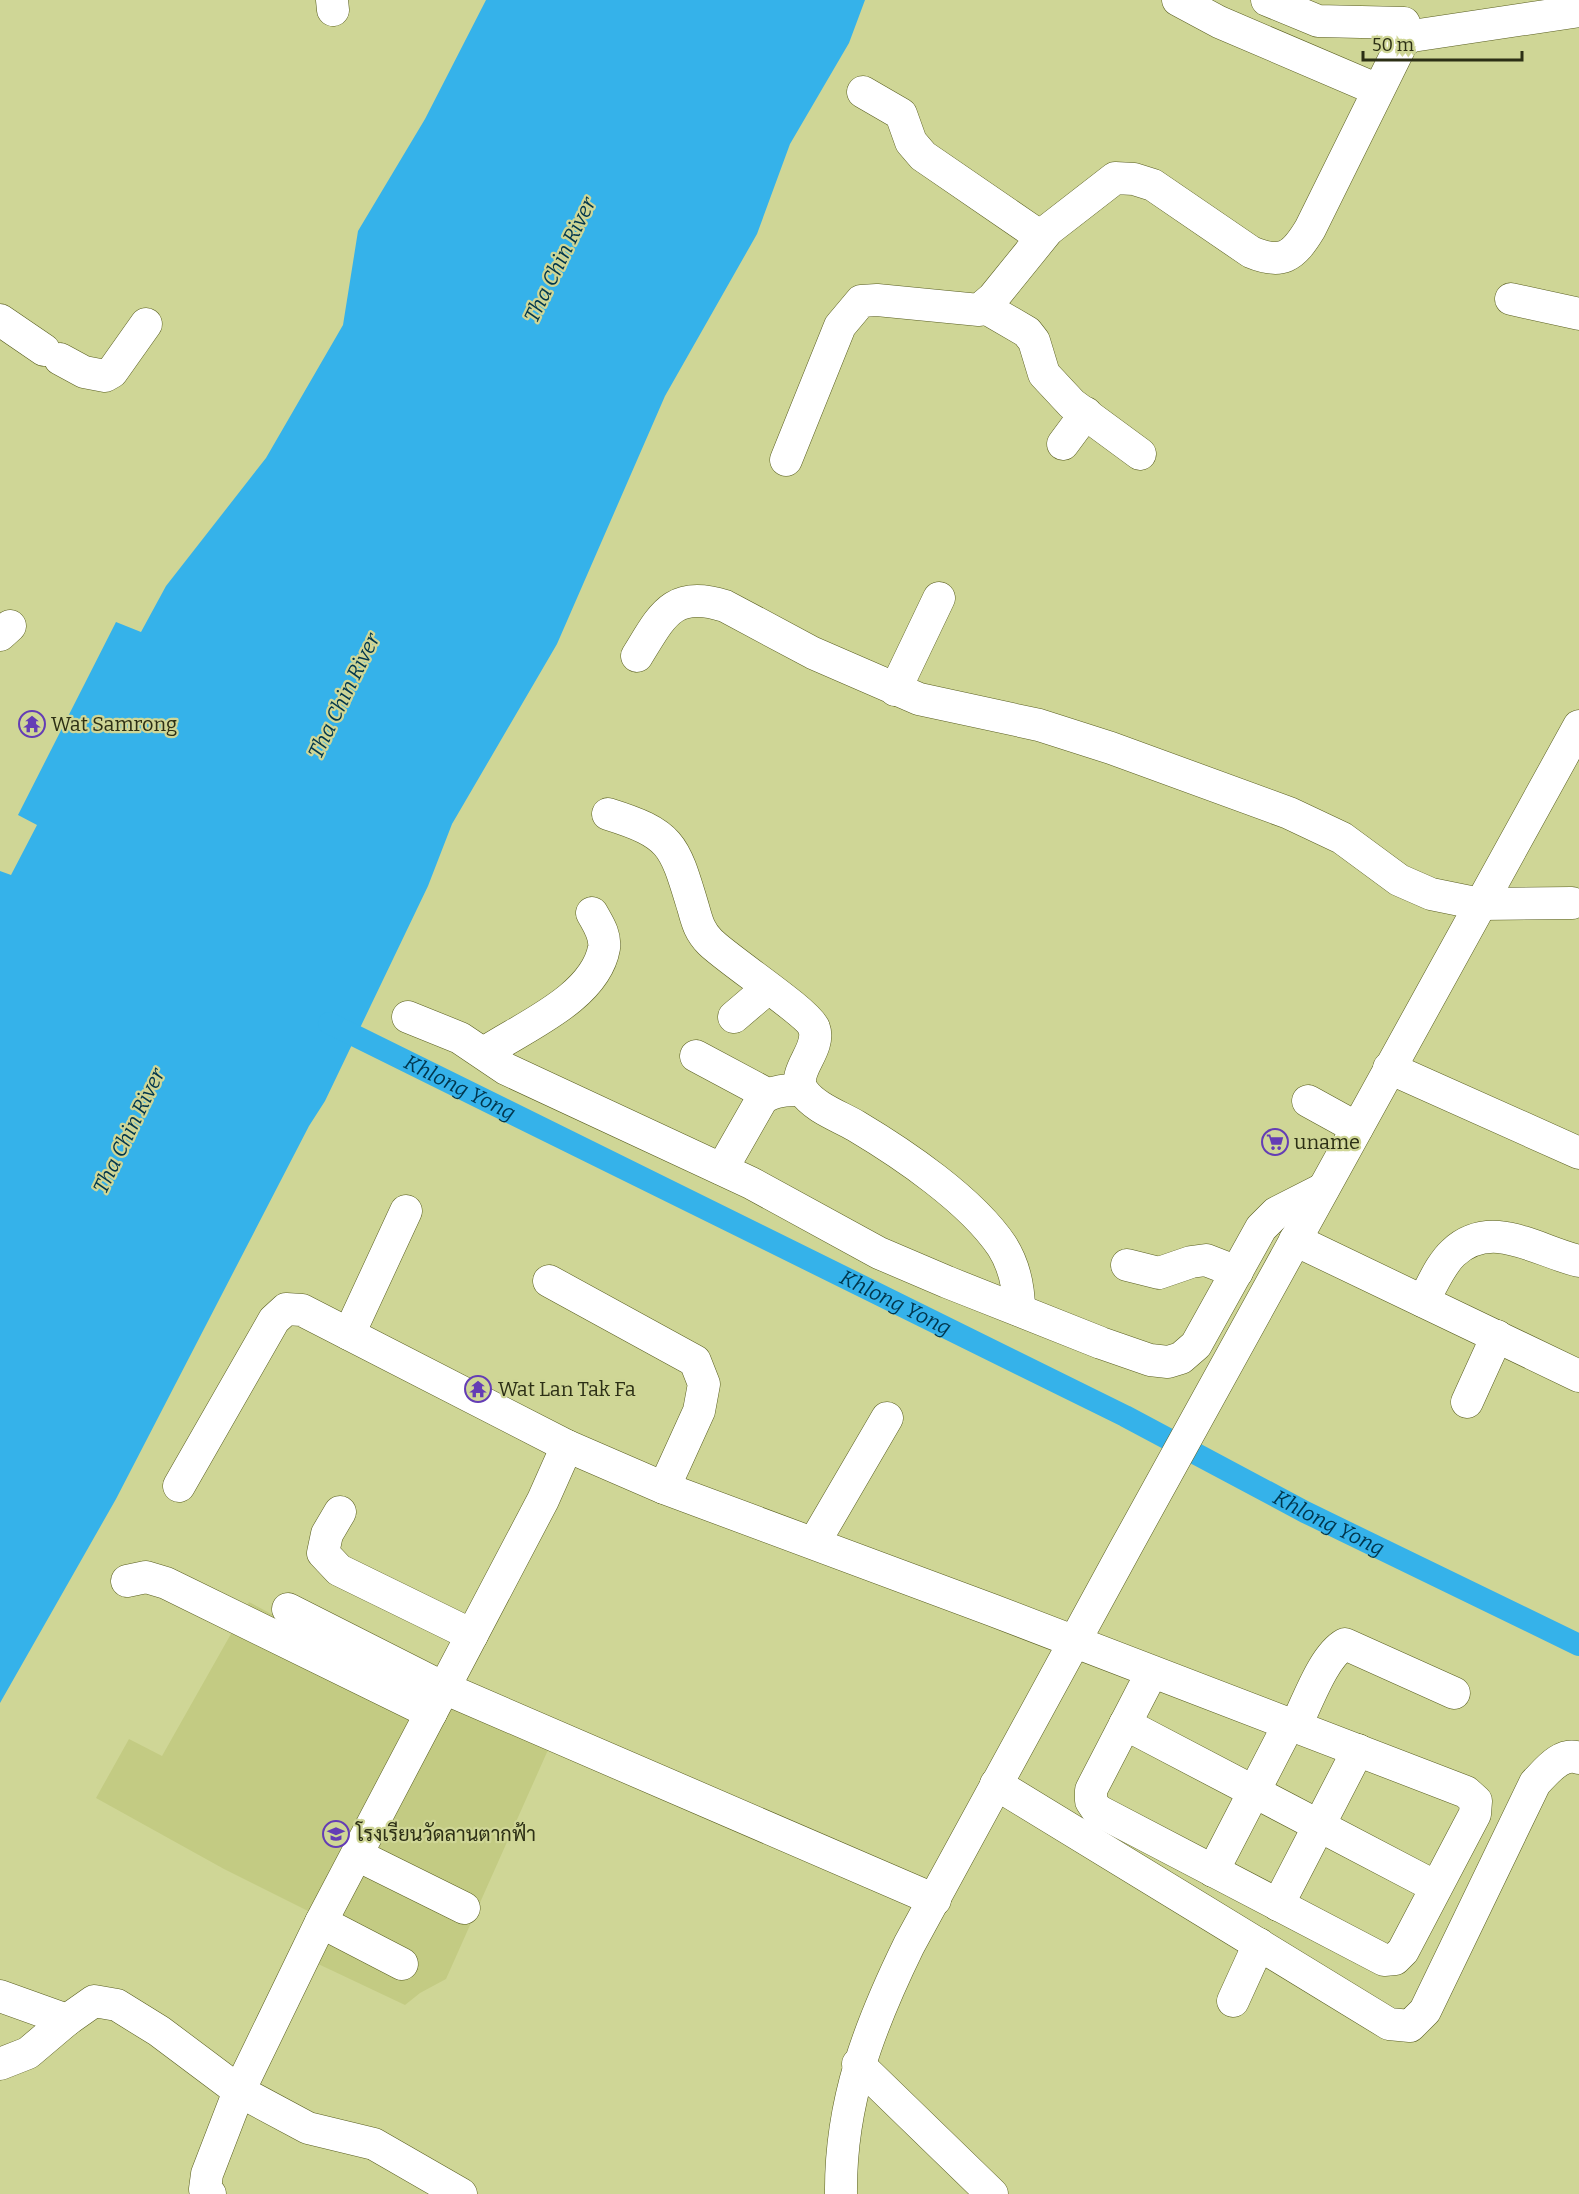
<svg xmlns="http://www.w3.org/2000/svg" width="1579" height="2194" font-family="Bitter,Sarabun,serif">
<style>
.built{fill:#c3cb83}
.water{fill:#35b2ea}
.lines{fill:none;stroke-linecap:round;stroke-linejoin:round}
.canal{stroke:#35b2ea;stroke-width:22}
.minor-casing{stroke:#595e20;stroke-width:33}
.minor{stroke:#fff;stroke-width:32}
.labels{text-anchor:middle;stroke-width:4.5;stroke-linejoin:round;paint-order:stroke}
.poi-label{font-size:20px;fill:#2c2f15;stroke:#cfd696;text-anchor:start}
.water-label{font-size:21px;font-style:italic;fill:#00364d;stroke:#cfd696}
</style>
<rect width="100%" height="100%" fill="#cfd696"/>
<polygon class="built" points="249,1602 421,1693 552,1741 446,1979 420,1993 405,2005 314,1962 330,1922 224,1869 96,1798 129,1739 162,1756"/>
<polygon class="water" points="486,0 865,0 849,43 790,144 757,234 665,396 557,644 452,824 428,886 325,1101 309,1126 116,1499 0,1703 0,871 11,875 37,825 18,815 116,622 141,632 166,586 266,458 343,325 358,231 425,119"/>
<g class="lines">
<path class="canal" id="s1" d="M 329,1023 L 1125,1416 L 1305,1512 L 1579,1645"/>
<defs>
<g id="minor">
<polyline points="332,0 333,10"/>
<polyline points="1178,0 1219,22 1378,90"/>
<polyline points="1267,0 1318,21 1404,23"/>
<polyline points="863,92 901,114 911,142 923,156 1041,237"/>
<polyline points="1511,299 1579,314"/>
<polyline points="984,307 1027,332 1034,341 1044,374 1072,404 1140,454"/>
<polyline points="0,320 44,350"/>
<polyline points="60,359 84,372 105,376 112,372 146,324"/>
<polyline points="1063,444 1086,413"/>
<path d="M 786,460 L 840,326 L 861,301 L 877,300 L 979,310 L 993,298 L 1048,230 L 1115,178 L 1134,179 L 1153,185 L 1251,252 C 1282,265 1293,257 1310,229 L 1403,41 L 1412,36 L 1579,11"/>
<polyline points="0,635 10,626"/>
<path d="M 637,656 C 662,616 672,589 725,606 L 813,653 L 919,699 L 1039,725 L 1111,748 L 1289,813 L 1342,838 L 1399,880 L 1431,894 L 1480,904 L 1572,903"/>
<polyline points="895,690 939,598"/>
<path d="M 608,814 C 672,834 674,844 693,907 C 697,921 699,931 710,942 C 728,960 809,1013 814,1028 C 822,1050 790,1072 803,1091 C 815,1108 839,1116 856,1126 C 903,1154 971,1200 1002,1246 C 1014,1265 1019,1288 1019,1310"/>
<polyline points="408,1017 460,1038 506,1069 751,1183 879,1253 947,1282 1101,1343 1150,1360 1168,1362 1181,1358 1196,1345 1261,1228 1276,1213 1323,1189"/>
<polyline points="734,1017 768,988"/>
<path d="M 484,1053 C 523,1027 595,998 604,948 C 606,935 598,924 592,913"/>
<polyline points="696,1056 767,1094"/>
<polyline points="1389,1068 1579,1153"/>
<polyline points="1308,1101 1357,1128"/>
<path d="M 722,1169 L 762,1099 C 773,1090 788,1090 802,1090"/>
<polyline points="1295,1240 1579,1376"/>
<polyline points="1127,1265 1159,1273 1191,1262 1206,1260 1237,1272"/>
<polyline points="549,1281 695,1361 704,1384 699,1411 664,1488"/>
<path d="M 1423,1301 C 1432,1286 1440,1265 1453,1253 C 1491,1217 1537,1251 1579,1261"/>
<polyline points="349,1334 406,1211"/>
<polyline points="1467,1402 1497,1336"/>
<polyline points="179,1486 274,1320 286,1309 302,1310 567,1446 664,1488 992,1610 1466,1792 1476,1801 1475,1814 1403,1951 1395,1959 1384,1960 1097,1810 1091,1801 1091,1790 1152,1672"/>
<polyline points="340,1512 327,1534 323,1553 339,1570 472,1635"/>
<polyline points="814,1543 887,1418"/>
<polyline points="127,1581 146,1577 166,1583 431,1713"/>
<polyline points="288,1609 444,1688 935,1900"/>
<polyline points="1125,1724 1436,1887"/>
<path d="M 1295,1727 C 1307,1704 1323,1656 1345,1644 L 1454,1693"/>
<path d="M 996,1784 L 1389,2024 L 1410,2026 L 1425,2011 L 1535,1783 C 1546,1772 1561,1751 1579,1758"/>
<polyline points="357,1855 464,1908"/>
<polyline points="1213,1871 1289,1724"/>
<polyline points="1278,1905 1358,1750"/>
<polyline points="321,1922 402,1964"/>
<polyline points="0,1996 67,2020"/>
<polyline points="1233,2001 1259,1944"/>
<polyline points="0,2064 28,2053 67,2020 94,2001 117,2005 159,2031 239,2091 308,2128 374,2144 461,2194"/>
<polyline points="858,2064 992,2194"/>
<polyline points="210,2194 205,2189 207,2174 239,2091 321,1922 543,1500 567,1446"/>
<path d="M 841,2194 C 840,2102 869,2027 909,1945 L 1125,1549 L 1579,726"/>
</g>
</defs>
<use href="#minor" class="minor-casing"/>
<use href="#minor" class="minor"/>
</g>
<defs>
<symbol id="temple-ring" viewBox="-11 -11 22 22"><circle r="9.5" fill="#cfd696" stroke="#643db5" stroke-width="1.5"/><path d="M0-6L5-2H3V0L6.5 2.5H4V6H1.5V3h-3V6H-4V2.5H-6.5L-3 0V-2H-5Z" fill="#643db5"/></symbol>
<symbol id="supermarket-ring" viewBox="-11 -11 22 22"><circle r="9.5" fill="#cfd696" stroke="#643db5" stroke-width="1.5"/><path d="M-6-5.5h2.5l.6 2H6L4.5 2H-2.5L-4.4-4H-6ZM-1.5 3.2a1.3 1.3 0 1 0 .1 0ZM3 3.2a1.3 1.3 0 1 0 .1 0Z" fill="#643db5"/></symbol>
<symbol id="school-ring" viewBox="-11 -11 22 22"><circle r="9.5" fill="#cfd696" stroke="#643db5" stroke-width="1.5"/><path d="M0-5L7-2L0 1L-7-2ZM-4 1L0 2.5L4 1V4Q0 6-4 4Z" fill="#643db5"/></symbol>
</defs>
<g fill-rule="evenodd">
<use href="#temple-ring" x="17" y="709" width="30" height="30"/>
<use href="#supermarket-ring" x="1260" y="1127" width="30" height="30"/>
<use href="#temple-ring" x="463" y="1374" width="30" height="30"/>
<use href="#school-ring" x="321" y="1819" width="30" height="30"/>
</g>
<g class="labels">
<g class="poi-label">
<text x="51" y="731">Wat Samrong</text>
<text x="1294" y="1149">uname</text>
<text x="498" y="1396">Wat Lan Tak Fa</text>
<text x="356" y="1841">โรงเรียนวัดลานตากฟ้า</text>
</g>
<g class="water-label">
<text transform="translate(560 260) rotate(-64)" y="7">Tha Chin River</text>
<text transform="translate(344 696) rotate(-64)" y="7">Tha Chin River</text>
<text dy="7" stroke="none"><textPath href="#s1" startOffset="146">Khlong Yong</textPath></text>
<text transform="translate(129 1131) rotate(-64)" y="7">Tha Chin River</text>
<text dy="7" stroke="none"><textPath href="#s1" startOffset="632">Khlong Yong</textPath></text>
<text dy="7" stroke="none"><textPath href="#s1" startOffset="1118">Khlong Yong</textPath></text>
</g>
</g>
<path d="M1363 51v9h159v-9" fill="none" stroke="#2c2f15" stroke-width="3"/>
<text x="1372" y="51" font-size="18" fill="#2c2f15" stroke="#cfd696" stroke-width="4.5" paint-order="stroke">50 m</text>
</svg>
